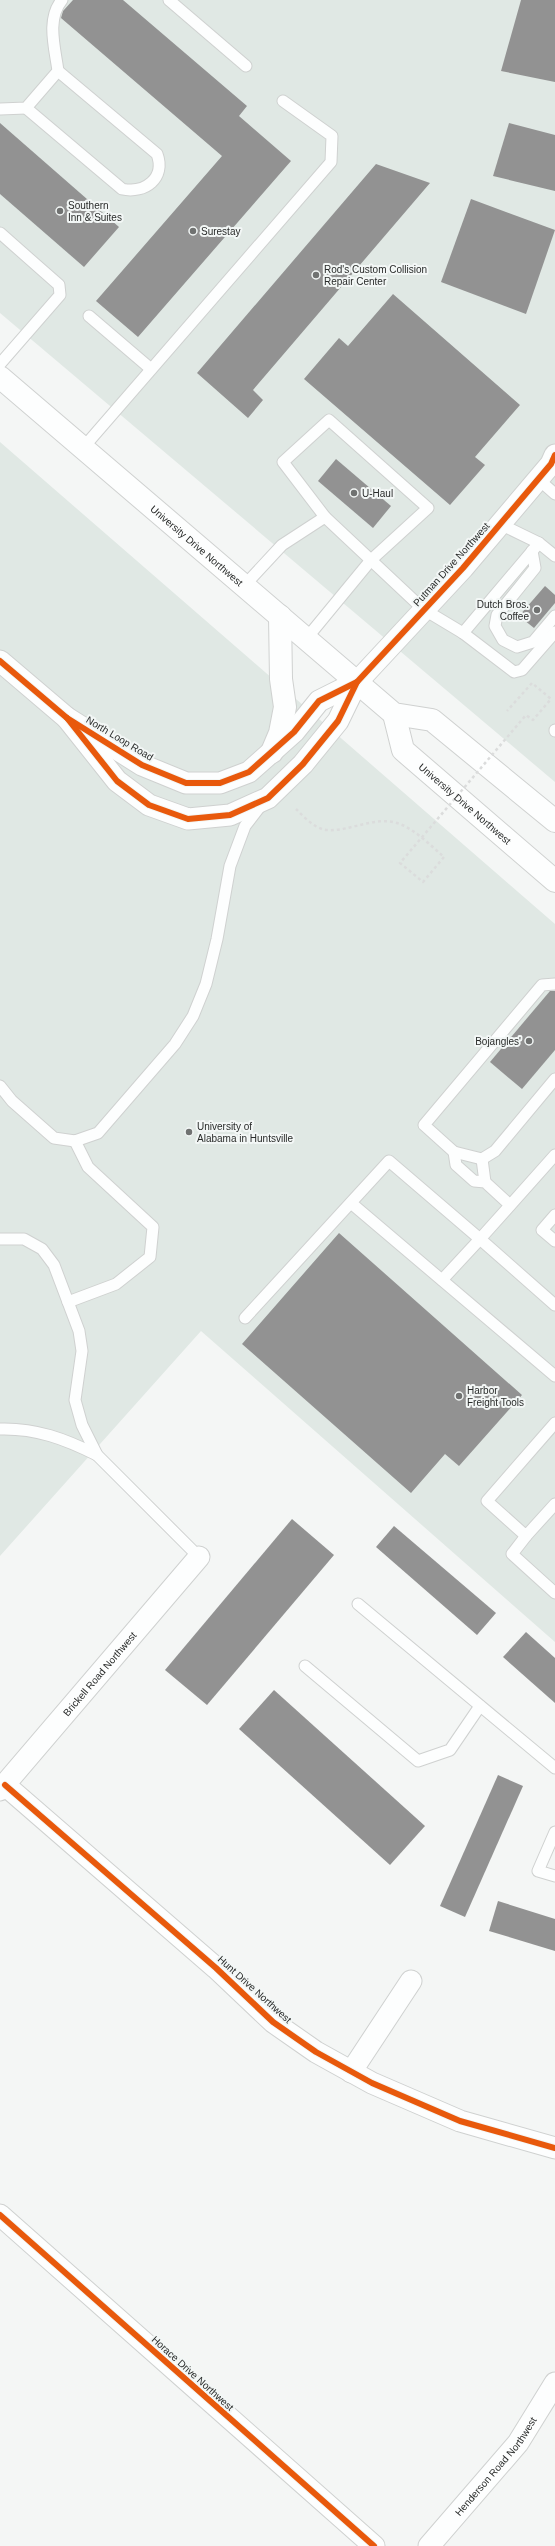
<svg xmlns="http://www.w3.org/2000/svg" width="555" height="2546" font-family="Helvetica,sans-serif">
<style>
.built{fill:#e0e8e4}
.building{fill:#929292}
.lines{fill:none;stroke-linecap:round;stroke-linejoin:round}
.service-casing{stroke:#cfd1d0;stroke-width:13}
.minor-casing{stroke:#cfd1d0;stroke-width:23}
.trunk-casing{stroke:#cfd1d0;stroke-width:24}
.path{stroke:#dbdcdc;stroke-width:2.5;stroke-dasharray:3 3;stroke-linecap:butt}
.service{stroke:#fdfefe;stroke-width:11}
.minor{stroke:#fdfefe;stroke-width:21}
.trunk{stroke:#fdfefe;stroke-width:22}
.path-bridge{stroke:#dbdcdc;stroke-width:2.5;stroke-dasharray:3 3;stroke-linecap:butt}
.cycleway-casing{stroke:#f3f7f6;stroke-width:8}
.cycleway{stroke:#e8590c;stroke-width:6}
.poi-dot{fill:#707271;stroke:#f3f7f6;stroke-width:1.5}
.labels{text-anchor:middle;stroke-width:4;stroke-linejoin:round;paint-order:stroke}
.poi-label{font-size:10px;fill:#292b2a;stroke:#f3f7f6;text-anchor:start}
.street-label{font-size:10px;fill:#292b2a;stroke:#f3f7f6}
</style>
<rect width="100%" height="100%" fill="#f4f6f5"/>
<g class="built">
<polygon points="0,0 555,0 555,782 0,313"/>
<polygon points="0,442 555,924 555,1642 201,1331 0,1556"/>
</g>
<g class="building">
<polygon points="73,0 123,0 247,106 239,116 291,161 138,337 96,301 222,156 61,18 63,11"/>
<polygon points="521,0 555,0 555,82 501,71"/>
<polygon points="0,123 119,227 84,267 0,194"/>
<polygon points="509,123 555,135 555,191 493,176"/>
<polygon points="376,164 430,183 253,390 263,400 248,418 197,373"/>
<polygon points="471,199 555,230 526,314 441,282"/>
<polygon points="393,294 520,405 475,457 485,465 450,505 304,379 339,338 348,346"/>
<polygon points="336,459 391,506 373,528 318,481"/>
<polygon points="545,586 555,595 555,603 534,628 519,616"/>
<polygon points="550,991 555,991 555,1050 522,1089 490,1062"/>
<polygon points="339,1233 522,1395 459,1466 445,1454 411,1493 242,1344"/>
<polygon points="292,1519 334,1555 207,1705 165,1670"/>
<polygon points="394,1526 496,1613 477,1635 376,1547"/>
<polygon points="526,1632 555,1658 555,1703 503,1657"/>
<polygon points="274,1690 425,1826 390,1865 239,1729"/>
<polygon points="498,1775 523,1786 465,1917 440,1906"/>
<polygon points="498,1901 555,1919 555,1951 489,1931"/>
</g>
<g class="lines">
<defs>
<g id="service">
<polyline points="169,0 246,66"/>
<path d="M 26,108 L 122,189 C 145,194 166,178 157,154 L 58,71"/>
<path d="M 0,109 L 26,108 L 58,71 C 55,48 46,19 62,0"/>
<polyline points="0,233 59,285 60,295 0,364"/>
<polyline points="89,316 151,369"/>
<polyline points="83,448 331,162 332,136 283,101"/>
<polyline points="538,479 555,494"/>
<polyline points="500,524 539,543 555,556"/>
<polyline points="532,551 535,568 497,615 495,626 503,640 517,647 533,642 555,616"/>
<polyline points="244,586 282,545 325,517 423,609 463,633 514,672 522,670 555,632"/>
<polyline points="463,633 539,543"/>
<polyline points="306,639 371,560 428,508 329,420 283,462 325,517"/>
<polyline points="555,730 555,731"/>
<polyline points="555,984 542,985 424,1125 454,1152 482,1159 495,1151 555,1079"/>
<polyline points="0,1086 12,1101 54,1138 75,1141 98,1133 175,1044 193,1016 206,984 217,939 230,866 245,826 262,804"/>
<polyline points="454,1152 456,1165 474,1181 485,1182 510,1205"/>
<polyline points="555,1155 480,1239 555,1305"/>
<polyline points="482,1159 485,1182"/>
<polyline points="351,1203 555,1376"/>
<polyline points="555,1215 542,1230 555,1241"/>
<polyline points="0,1239 24,1239 42,1249 54,1265 79,1331 82,1351 75,1400 82,1425 97,1455 199,1557"/>
<polyline points="68,1302 116,1284 150,1257 153,1227 88,1167 75,1141"/>
<polyline points="245,1318 389,1161 480,1239 442,1280"/>
<polyline points="555,1423 487,1501 526,1536 555,1504"/>
<path d="M 0,1429 C 36,1428 65,1439 97,1455"/>
<polyline points="526,1536 512,1554 555,1593"/>
<polyline points="358,1604 555,1768"/>
<polyline points="305,1666 418,1761 450,1750 480,1706"/>
<polyline points="555,1832 538,1871 555,1876"/>
</g>
<g id="minor">
<polyline points="0,661 67,718 142,765 186,783 220,783 249,772 294,732 319,701 357,682"/>
<polyline points="67,718 117,781 149,805 188,819 230,815 268,798 303,764 338,721 357,682 463,568 551,464 555,455"/>
<polyline points="5,1785 216,1968 273,2022 316,2052 372,2083 460,2121 555,2148"/>
<path id="s1" d="M 0,1790 L 199,1557"/>
<polyline points="351,2072 411,1981"/>
<polyline points="0,2215 374,2546"/>
<path id="s2" d="M 429,2546 L 518,2443 L 555,2383"/>
</g>
<g id="trunk">
<path id="s3" d="M 0,377 L 394,714 L 432,720 L 555,821"/>
<path id="s4" d="M 394,714 L 403,750 L 555,881"/>
<polyline points="272,752 280,733 285,707 281,679 280,616"/>
</g>
</defs>
<use href="#service" class="service-casing"/>
<use href="#minor" class="minor-casing"/>
<use href="#trunk" class="trunk-casing"/>
<path class="path" d="M 296,809 C 304,817 314,828 326,830 C 349,832 374,816 397,823 C 415,829 430,845 444,857"/>
<use href="#service" class="service"/>
<use href="#minor" class="minor"/>
<use href="#trunk" class="trunk"/>
<polyline class="path-bridge" points="444,857 423,882 400,863 526,715 533,720 551,699 532,683 507,711"/>
<defs>
<g id="cycleway">
<polyline points="0,661 67,718 142,765 186,783 220,783 249,772 294,732 319,701 357,682"/>
<polyline points="67,718 117,781 149,805 188,819 230,815 268,798 303,764 338,721 357,682 463,568 551,464 555,455"/>
<polyline points="5,1785 216,1968 273,2022 316,2052 372,2083 460,2121 555,2148"/>
<polyline points="0,2215 374,2546"/>
</g>
</defs>
<use href="#cycleway" class="cycleway-casing"/>
<use href="#cycleway" class="cycleway"/>
</g>
<g class="poi-dot">
<circle cx="60" cy="211" r="4"/>
<circle cx="193" cy="231" r="4"/>
<circle cx="316" cy="275" r="4"/>
<circle cx="354" cy="493" r="4"/>
<circle cx="537" cy="610" r="4"/>
<circle cx="529" cy="1041" r="4"/>
<circle cx="189" cy="1132" r="4"/>
<circle cx="459" cy="1396" r="4"/>
</g>
<g class="labels">
<g class="poi-label">
<text x="68" y="209">Southern<tspan x="68" dy="12">Inn &amp; Suites</tspan></text>
<text x="201" y="235">Surestay</text>
<text x="324" y="273">Rod's Custom Collision<tspan x="324" dy="12">Repair Center</tspan></text>
<text x="362" y="497">U-Haul</text>
<text x="529" y="608" text-anchor="end">Dutch Bros.<tspan x="529" dy="12">Coffee</tspan></text>
<text x="521" y="1045" text-anchor="end">Bojangles'</text>
<text x="197" y="1130">University of<tspan x="197" dy="12">Alabama in Huntsville</tspan></text>
<text x="467" y="1394">Harbor<tspan x="467" dy="12">Freight Tools</tspan></text>
</g>
<g class="street-label">
<text dy="4" stroke="none"><textPath href="#s3" startOffset="259">University Drive Northwest</textPath></text>
<text transform="translate(451 564) rotate(-48)" y="4">Putman Drive Northwest</text>
<text transform="translate(120 738) rotate(31)" y="4">North Loop Road</text>
<text dy="4" stroke="none"><textPath href="#s4" startOffset="119">University Drive Northwest</textPath></text>
<text dy="4" stroke="none"><textPath href="#s1" startOffset="153">Brickell Road Northwest</textPath></text>
<text transform="translate(255 1989) rotate(42)" y="4">Hunt Drive Northwest</text>
<text transform="translate(193 2373) rotate(42)" y="4">Horace Drive Northwest</text>
<text dy="4" stroke="none"><textPath href="#s2" startOffset="104">Henderson Road Northwest</textPath></text>
</g>
</g>
</svg>
